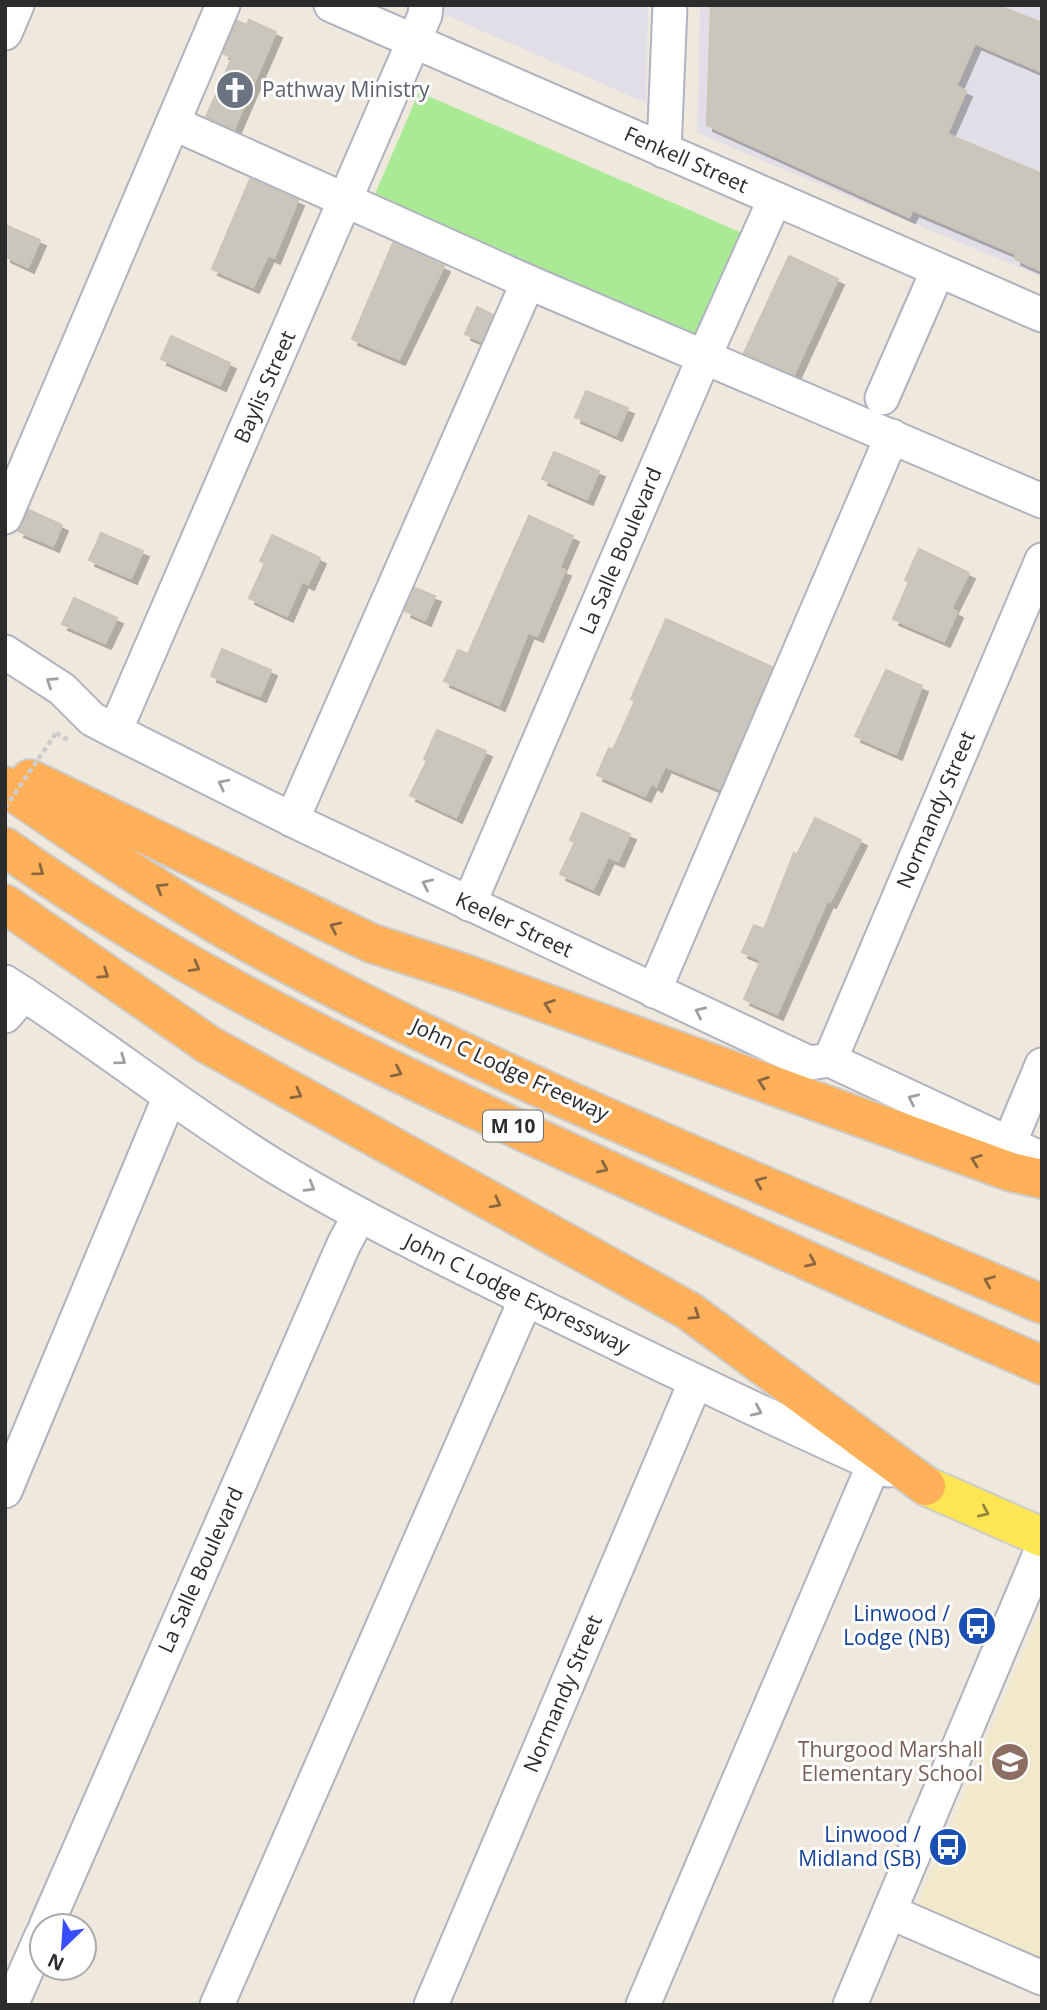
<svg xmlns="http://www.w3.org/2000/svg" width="1047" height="2010" font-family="'Open Sans',sans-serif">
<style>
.industrial{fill:#e2dee7}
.education{fill:#f2e9cb}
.green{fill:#aaea95}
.building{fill:#cac6bd;stroke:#cbc5b6;stroke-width:2;filter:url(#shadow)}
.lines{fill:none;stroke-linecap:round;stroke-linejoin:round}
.minor-casing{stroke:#b1b2c1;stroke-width:37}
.major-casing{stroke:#ccc;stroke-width:42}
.highway-casing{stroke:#ccc;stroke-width:42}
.path{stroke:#ccc;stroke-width:4.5;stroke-dasharray:5 3.5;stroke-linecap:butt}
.minor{stroke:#fff;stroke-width:33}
.major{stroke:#fde654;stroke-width:38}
.highway{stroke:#ffb058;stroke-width:38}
.path-bridge{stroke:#ccc;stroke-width:4.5;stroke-dasharray:5 3.5;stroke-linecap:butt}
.oneway{stroke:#a0a0a0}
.oneway2{stroke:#8b6740}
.oneway3{stroke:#948940}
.labels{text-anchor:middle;stroke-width:6;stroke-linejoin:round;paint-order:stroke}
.shield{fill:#fff;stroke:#6b6b6b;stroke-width:2}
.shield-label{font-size:19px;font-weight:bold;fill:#2c2c2c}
.worship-label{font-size:21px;fill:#5b616d;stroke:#fff;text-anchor:start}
.street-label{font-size:21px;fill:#2c2c2c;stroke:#fff}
.transit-label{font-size:21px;fill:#164399;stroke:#fff;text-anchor:end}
.education-label{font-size:21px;fill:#785e54;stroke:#fff;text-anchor:end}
</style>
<defs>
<filter id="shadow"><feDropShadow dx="6" dy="6" stdDeviation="0" flood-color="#0004"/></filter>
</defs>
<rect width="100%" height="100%" fill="#efe9dd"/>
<g class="industrial">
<polygon points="423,5 648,5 646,103"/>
<polygon points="700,5 1042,5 1042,277 697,133"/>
</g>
<polygon class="education" points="1042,1608 1042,1969 913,1915"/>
<polygon class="green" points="419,92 742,233 697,343 369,208"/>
<g class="building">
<polygon points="711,5 997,5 1042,23 1042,72 975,43 956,86 966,91 947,134 1042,174 1042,271 1015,259 1016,254 913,210 909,217 707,125"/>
<polygon points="249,20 276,32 234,129 206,117 232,58 223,53 237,21 247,25"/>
<polygon points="250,179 298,200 274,258 268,255 253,287 212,269"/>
<polygon points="5,225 40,240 28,267 5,256"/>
<polygon points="393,243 444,266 399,359 352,339"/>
<polygon points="789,256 838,279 794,374 744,353"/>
<polygon points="477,307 493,315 481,341 465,334"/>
<polygon points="171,336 230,363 220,385 161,359"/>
<polygon points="586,391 628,408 616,435 575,417"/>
<polygon points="554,452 599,471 587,499 542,479"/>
<polygon points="29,510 62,525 53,546 18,531"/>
<polygon points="529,516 573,536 559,568 565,570 537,636 528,632 499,705 444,681 458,650 468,654"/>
<polygon points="101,533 143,551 131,578 89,560"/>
<polygon points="272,535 320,558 308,584 302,581 287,616 249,598 265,563 260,561"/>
<polygon points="919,549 969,573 951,609 957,612 944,641 893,619 909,582 905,580"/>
<polygon points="415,588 435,596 425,620 405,611"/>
<polygon points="74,598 117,618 105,643 62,624"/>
<polygon points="666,619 772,667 720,789 665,766 656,786 651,783 645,796 597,775 609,748 613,750 635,701 631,699"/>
<polygon points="222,649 271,670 260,696 211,676"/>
<polygon points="886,670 922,686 896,754 855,736"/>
<polygon points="437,730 486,751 456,817 410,795 427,761 424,759"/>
<polygon points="582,813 630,834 618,861 608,857 593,889 560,874 575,842 570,840"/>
<polygon points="815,818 861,840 830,902 827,901 777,1014 744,999 761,960 742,952 754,925 764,929 794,853 797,855"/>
</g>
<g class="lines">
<defs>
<g id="minor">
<polyline points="331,5 1042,315"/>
<polyline points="5,33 17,5"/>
<polyline points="173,123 528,282 1042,501"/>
<polyline points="664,151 670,5"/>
<polyline points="882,398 938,270"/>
<polyline points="5,517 223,5"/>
<polyline points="5,652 62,689 92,719 115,731 303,825 809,1063 830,1060 1042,1159"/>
<polyline points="115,731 425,15 426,5"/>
<polyline points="292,820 528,282"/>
<polyline points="469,904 705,355 775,199"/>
<path d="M 5,982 C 98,1041 183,1110 276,1167 C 355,1215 437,1255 520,1296 C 642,1356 764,1415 888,1470"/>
<polyline points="654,991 892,436"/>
<polyline points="5,1016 24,994"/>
<polyline points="830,1060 1042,560"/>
<polyline points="1009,1144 1042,1065"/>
<polyline points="5,1491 170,1096"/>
<polyline points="890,1912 1042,1978"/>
<polyline points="46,1926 344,1244 359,1216"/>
<polyline points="11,2005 42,1935"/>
<polyline points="217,2005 526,1299"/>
<polyline points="431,2005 695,1383"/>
<polyline points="643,2005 874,1464"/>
<polyline points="850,2005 1042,1549"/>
</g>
<polyline id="major" points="926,1486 1042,1537"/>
<g id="highway">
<polyline points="30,779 371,943 463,973 1011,1172 1042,1179"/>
<path d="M 5,786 C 83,840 162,894 246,941 C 498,1081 777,1189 1042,1304"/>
<path d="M 5,847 C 185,976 389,1071 590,1162 C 740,1230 890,1299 1042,1365"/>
<polyline points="5,904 209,1045 689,1311 926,1486"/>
</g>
</defs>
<use href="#minor" class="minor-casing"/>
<use href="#major" class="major-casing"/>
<use href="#highway" class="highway-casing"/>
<polyline class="path" points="56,733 70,741"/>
<use href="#minor" class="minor"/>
<use href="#major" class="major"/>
<use href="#highway" class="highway"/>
<polyline class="path-bridge" points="5,808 56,733"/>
</g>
<defs><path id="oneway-chevron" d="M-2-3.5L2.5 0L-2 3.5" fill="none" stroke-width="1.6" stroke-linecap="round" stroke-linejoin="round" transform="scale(1.75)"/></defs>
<g class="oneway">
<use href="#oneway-chevron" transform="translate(51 682) rotate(-147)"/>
<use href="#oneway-chevron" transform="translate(223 784) rotate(-153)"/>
<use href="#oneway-chevron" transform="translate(427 884) rotate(-155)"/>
<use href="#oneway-chevron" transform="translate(700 1012) rotate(-155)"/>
<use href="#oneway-chevron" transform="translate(121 1060) rotate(36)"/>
<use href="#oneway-chevron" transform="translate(913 1099) rotate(-155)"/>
<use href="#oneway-chevron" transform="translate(310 1187) rotate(31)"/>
<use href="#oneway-chevron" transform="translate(757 1411) rotate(24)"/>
</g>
<g class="oneway2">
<use href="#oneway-chevron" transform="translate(39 871) rotate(36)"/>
<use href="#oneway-chevron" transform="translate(161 888) rotate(-148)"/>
<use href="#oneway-chevron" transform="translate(335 927) rotate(-155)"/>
<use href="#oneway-chevron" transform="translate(195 967) rotate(29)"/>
<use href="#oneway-chevron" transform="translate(104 974) rotate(34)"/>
<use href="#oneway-chevron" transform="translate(549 1005) rotate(-160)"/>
<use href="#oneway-chevron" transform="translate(397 1072) rotate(25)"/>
<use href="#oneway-chevron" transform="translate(763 1082) rotate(-160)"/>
<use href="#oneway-chevron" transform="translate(297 1094) rotate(29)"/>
<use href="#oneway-chevron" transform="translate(976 1160) rotate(-160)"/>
<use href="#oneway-chevron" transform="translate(603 1168) rotate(24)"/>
<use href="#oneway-chevron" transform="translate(760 1182) rotate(-157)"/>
<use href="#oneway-chevron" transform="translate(496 1203) rotate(28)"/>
<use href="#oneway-chevron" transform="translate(811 1262) rotate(24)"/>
<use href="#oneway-chevron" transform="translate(989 1281) rotate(-157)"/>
<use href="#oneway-chevron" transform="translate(695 1315) rotate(34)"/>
</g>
<use class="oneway3" href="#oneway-chevron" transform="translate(984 1512) rotate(24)"/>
<defs>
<symbol id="church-disc" viewBox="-11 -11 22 22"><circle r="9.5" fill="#6b7280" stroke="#fff"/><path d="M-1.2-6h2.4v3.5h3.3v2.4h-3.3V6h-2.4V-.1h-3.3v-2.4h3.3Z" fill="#fff"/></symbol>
<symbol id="bus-disc" viewBox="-11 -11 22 22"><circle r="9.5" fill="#1a4fb4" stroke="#fff"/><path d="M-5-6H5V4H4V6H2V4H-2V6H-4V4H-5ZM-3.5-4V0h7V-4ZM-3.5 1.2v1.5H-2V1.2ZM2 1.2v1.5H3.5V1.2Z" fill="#fff"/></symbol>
<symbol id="school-disc" viewBox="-11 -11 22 22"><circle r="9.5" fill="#8d6e63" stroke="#fff"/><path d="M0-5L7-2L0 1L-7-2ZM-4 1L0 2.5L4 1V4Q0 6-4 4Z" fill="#fff"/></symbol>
</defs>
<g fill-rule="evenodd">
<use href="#church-disc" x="213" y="68" width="44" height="44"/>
<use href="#bus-disc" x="955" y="1604" width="44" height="44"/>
<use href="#school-disc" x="988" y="1740" width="44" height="44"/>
<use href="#bus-disc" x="926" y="1825" width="44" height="44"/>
</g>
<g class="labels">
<rect class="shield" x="483" y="1110.5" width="60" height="31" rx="5"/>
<g class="shield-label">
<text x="513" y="1133">M 10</text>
</g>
<g class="worship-label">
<text x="262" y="97">Pathway Ministry</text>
</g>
<g class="street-label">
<text transform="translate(686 160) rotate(24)" y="7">Fenkell Street</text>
<text transform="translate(265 387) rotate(-66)" y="7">Baylis Street</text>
<text transform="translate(621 551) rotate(-67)" y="7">La Salle Boulevard</text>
<text transform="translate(936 810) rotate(-67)" y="7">Normandy Street</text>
<text transform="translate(514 925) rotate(25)" y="7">Keeler Street</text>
<text transform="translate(510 1070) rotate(25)" y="7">John C Lodge Freeway</text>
<text transform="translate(517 1294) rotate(26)" y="7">John C Lodge Expressway</text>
<text transform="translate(201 1570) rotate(-66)" y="7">La Salle Boulevard</text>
<text transform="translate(563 1694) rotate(-67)" y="7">Normandy Street</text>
</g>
<g class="transit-label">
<text x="950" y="1621">Linwood /<tspan x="950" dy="24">Lodge (NB)</tspan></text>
<text x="921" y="1842">Linwood /<tspan x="921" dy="24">Midland (SB)</tspan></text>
</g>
<g class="education-label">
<text x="983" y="1757">Thurgood Marshall<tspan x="983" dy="24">Elementary School</tspan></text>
</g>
</g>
<rect width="1047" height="2010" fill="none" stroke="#2c2c2c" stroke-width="14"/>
<g transform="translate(63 1947) rotate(205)"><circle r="33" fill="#ffffff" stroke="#ababab" stroke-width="2"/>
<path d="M0-5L12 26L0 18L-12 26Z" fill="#3a4cff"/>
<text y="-10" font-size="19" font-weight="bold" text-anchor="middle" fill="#2c2c2c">N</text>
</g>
</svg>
